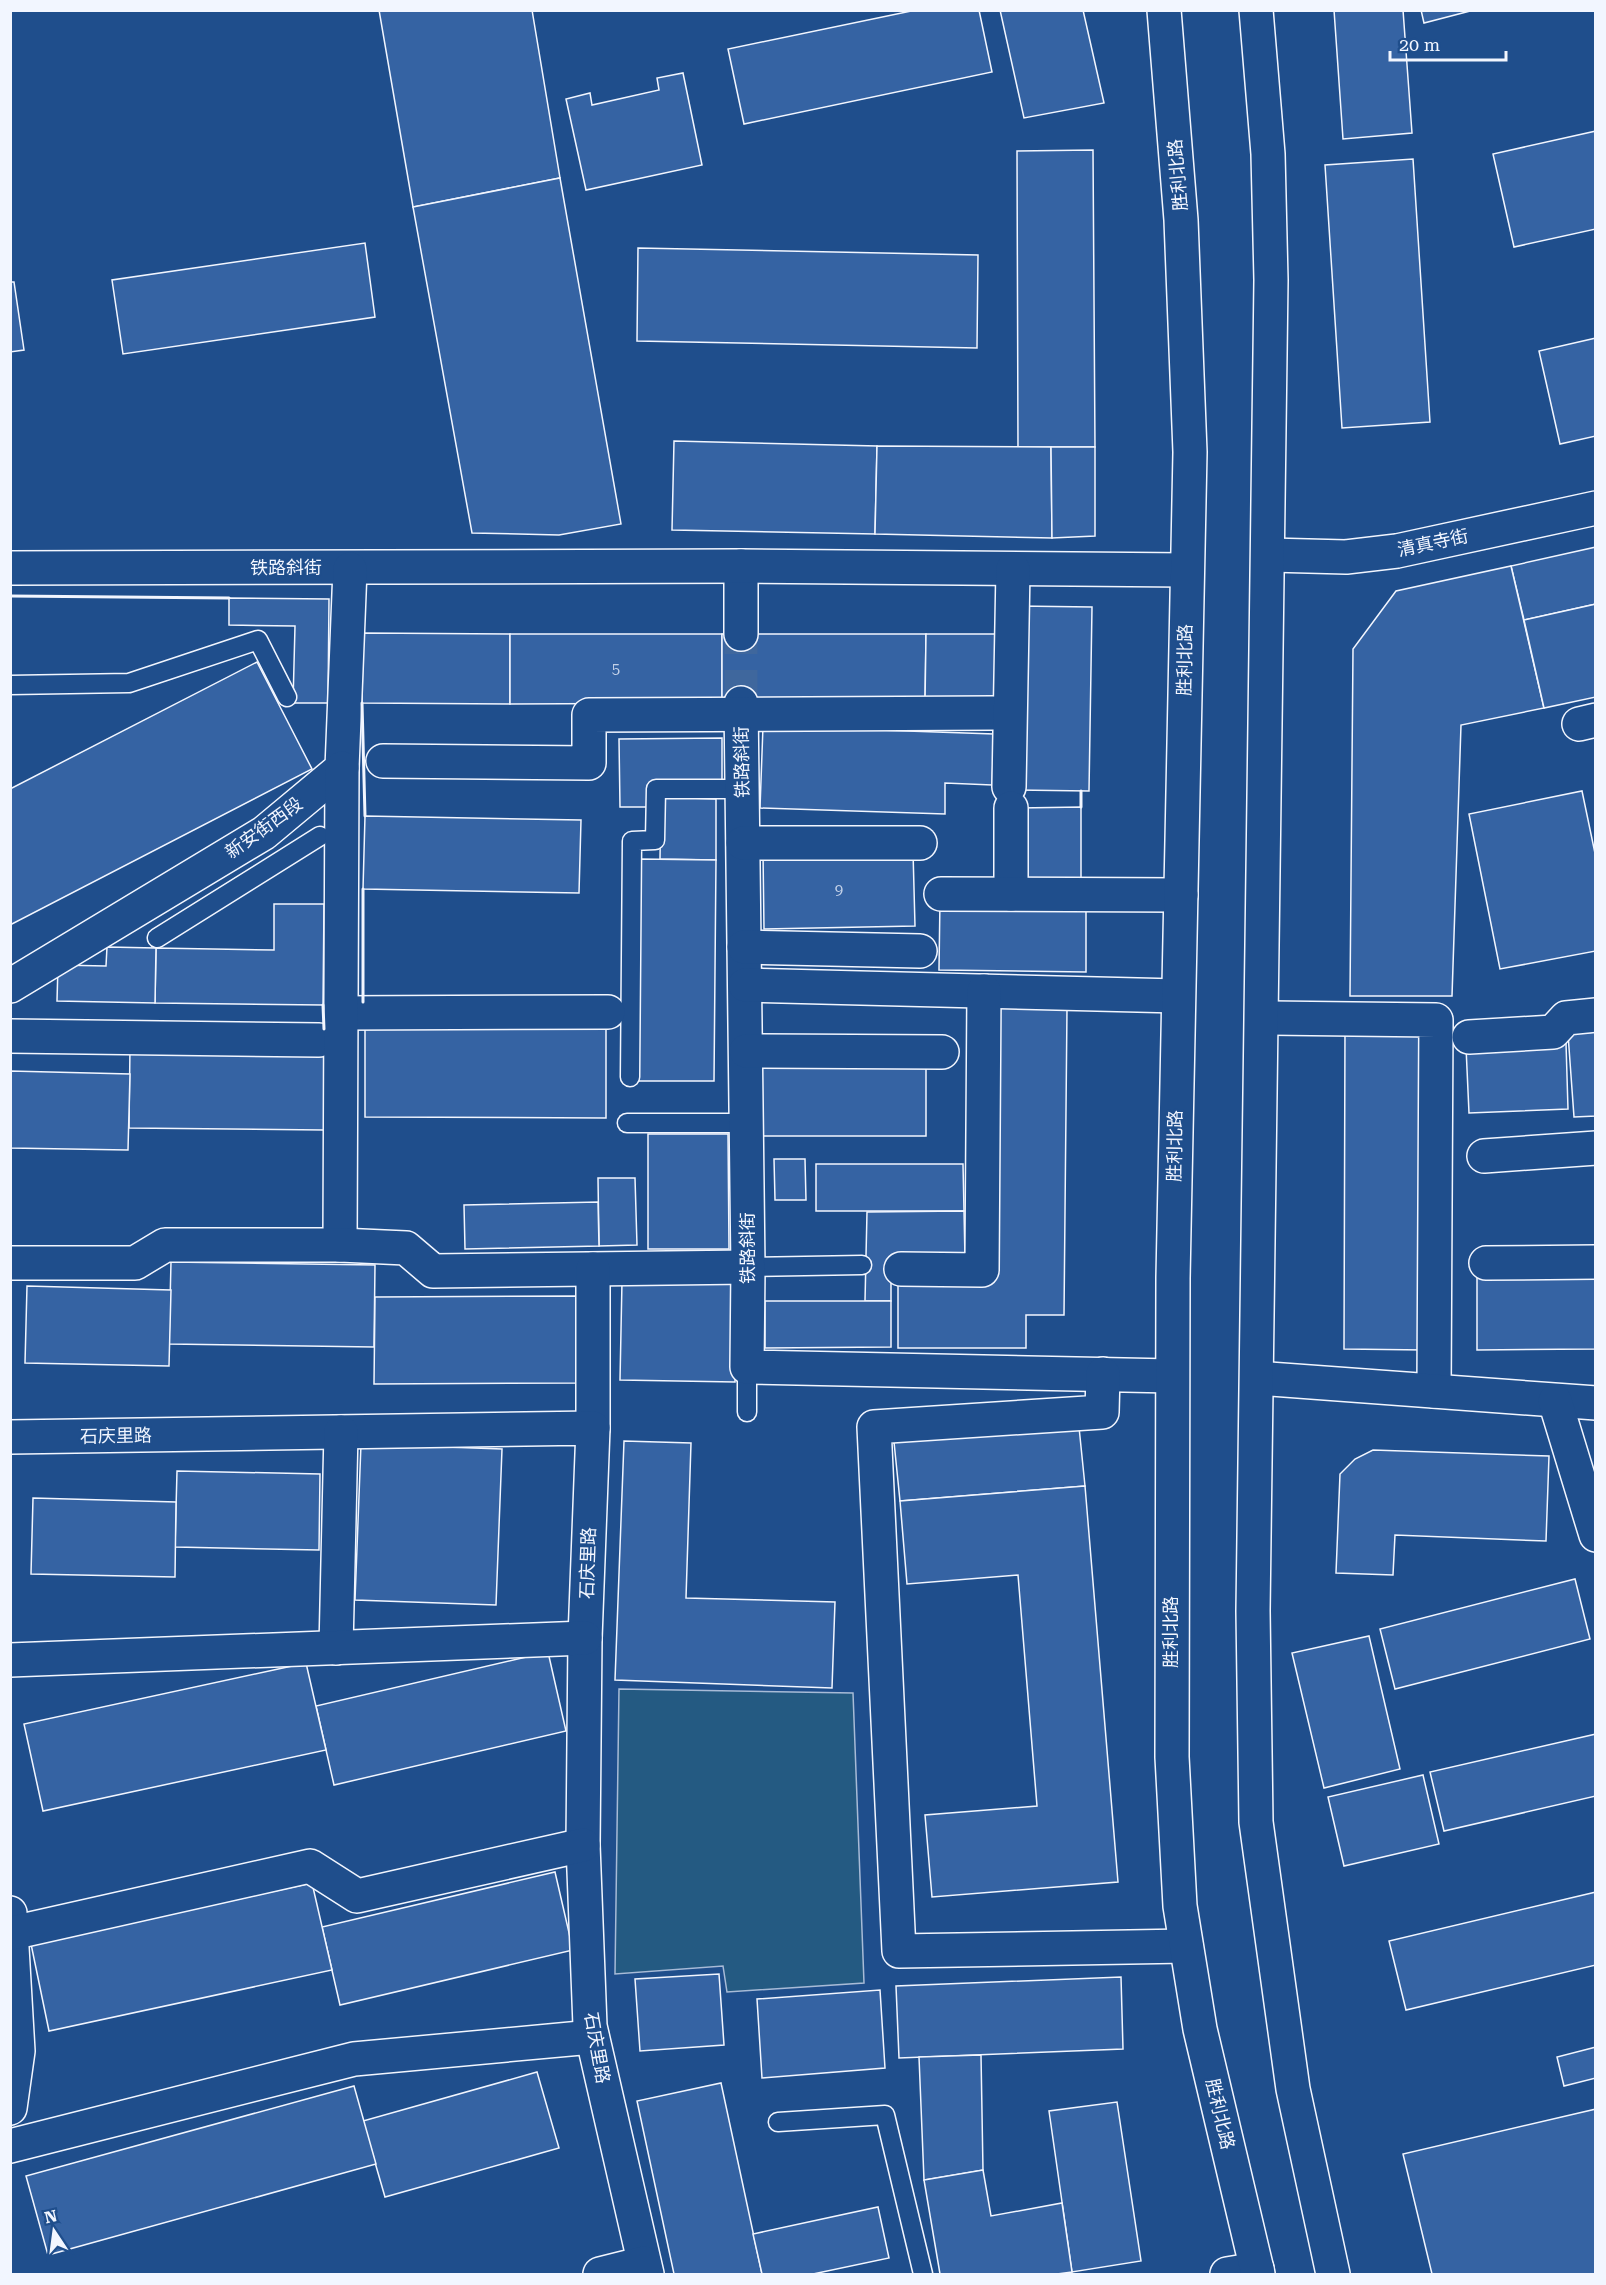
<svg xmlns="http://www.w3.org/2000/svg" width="1606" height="2285" font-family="'Roboto Serif','Noto Sans SC',serif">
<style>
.green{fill:#245a82;stroke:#a8bbd7;stroke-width:1.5}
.building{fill:#3563a3;stroke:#f2f6ff;stroke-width:1.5}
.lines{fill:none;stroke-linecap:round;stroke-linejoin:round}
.street-tunnel{stroke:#3f679d;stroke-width:33;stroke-dasharray:33 16;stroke-linecap:butt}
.lane-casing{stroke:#f2f6ff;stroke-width:21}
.street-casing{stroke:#f2f6ff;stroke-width:36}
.secondary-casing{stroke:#f2f6ff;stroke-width:36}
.highway-casing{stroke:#f2f6ff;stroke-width:36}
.lane{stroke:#1f4e8c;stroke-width:18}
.street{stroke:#1f4e8c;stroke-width:33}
.secondary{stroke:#1f4e8c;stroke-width:33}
.highway{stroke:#1f4e8c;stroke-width:33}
.wall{stroke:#f2f6ff;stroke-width:3}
.labels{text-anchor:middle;stroke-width:4.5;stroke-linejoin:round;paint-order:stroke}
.number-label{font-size:15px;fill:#c3d1e8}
.street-label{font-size:18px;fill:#f2f6ff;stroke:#1f4e8c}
</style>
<rect width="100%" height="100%" fill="#1f4e8c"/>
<polygon class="green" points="619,1689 853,1693 864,1983 727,1992 723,1966 615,1974"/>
<g class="building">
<polygon points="379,10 532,10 560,178 413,207"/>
<polygon points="916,10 979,10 992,72 744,124 728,49"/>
<polygon points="1000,10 1083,10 1104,103 1024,118"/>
<polygon points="1334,10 1403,10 1412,133 1343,139"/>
<polygon points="1421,10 1474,10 1424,23"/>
<polygon points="683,73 702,165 586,190 566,99 590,93 592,105 659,90 657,78"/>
<polygon points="1596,131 1596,229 1514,247 1493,154"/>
<polygon points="1093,150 1095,447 1018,447 1017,151"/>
<polygon points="1413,159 1430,422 1342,428 1325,165"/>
<polygon points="560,178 621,524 559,535 472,533 413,207"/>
<polygon points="365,243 375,317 123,354 112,280"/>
<polygon points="638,248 978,255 977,348 637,341"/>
<polygon points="10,282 14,282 24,350 10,352"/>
<polygon points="1596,338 1596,436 1560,444 1539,351"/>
<polygon points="674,441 877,446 875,534 672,530"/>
<polygon points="877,446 1051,447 1052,538 875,534"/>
<polygon points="1051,447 1095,447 1095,536 1052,538"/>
<polygon points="1596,547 1596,604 1524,620 1511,566"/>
<polygon points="1511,566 1544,708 1461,725 1452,996 1350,996 1353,649 1396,591"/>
<polygon points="229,598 329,599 328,703 293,703 295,626 229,625"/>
<polygon points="1596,604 1596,697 1544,708 1524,620"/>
<polygon points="1018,606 1092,607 1089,791 1015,790"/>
<polygon points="363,633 510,634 510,704 362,703"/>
<polygon points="510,634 722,634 722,703 510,704"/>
<polygon points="722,634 926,634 925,703 722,703"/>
<polygon points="926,634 1002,634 1002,703 925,703"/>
<polygon points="257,662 312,769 10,925 10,789"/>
<polygon points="763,726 994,734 992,785 945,783 945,814 760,808"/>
<polygon points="722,738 722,783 649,784 649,807 620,807 619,739"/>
<polygon points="1582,791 1596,858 1596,951 1500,969 1469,814"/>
<polygon points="661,797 716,799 716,860 660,859"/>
<polygon points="1081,807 1081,887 1019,888 1019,808"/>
<polygon points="365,816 581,820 579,893 363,889"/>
<polygon points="913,851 915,926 764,929 763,853"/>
<polygon points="639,859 716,860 714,1081 637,1081"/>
<polygon points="940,899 1086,901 1086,972 939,970"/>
<polygon points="274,904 324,904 323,1005 155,1003 156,948 274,950"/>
<polygon points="107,947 156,948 155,1003 57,1001 58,965 106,966"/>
<polygon points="994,1007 1067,1008 1064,1315 1026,1315 1026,1348 898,1348 898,1274 992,1275"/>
<polygon points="1345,1027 1427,1027 1425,1350 1344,1349"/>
<polygon points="365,1029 606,1029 606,1118 365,1117"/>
<polygon points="1596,1032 1596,1116 1574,1117 1568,1034"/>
<polygon points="1566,1043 1568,1109 1469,1113 1466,1047"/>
<polygon points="130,1047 324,1049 324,1130 129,1128"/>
<polygon points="926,1061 926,1136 757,1136 757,1062"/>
<polygon points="10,1071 130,1074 128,1150 10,1148"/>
<polygon points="648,1134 728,1134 729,1249 648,1249"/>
<polygon points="774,1159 805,1159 806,1200 775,1200"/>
<polygon points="816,1164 963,1164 964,1211 816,1211"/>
<polygon points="598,1178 635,1178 637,1245 599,1246"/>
<polygon points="598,1202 599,1246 465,1249 464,1205"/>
<polygon points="964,1211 965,1259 891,1258 891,1301 865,1301 867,1212"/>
<polygon points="171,1262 375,1265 374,1347 169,1344"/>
<polygon points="1596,1274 1596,1349 1477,1350 1477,1275"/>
<polygon points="622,1281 737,1281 735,1382 620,1380"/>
<polygon points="27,1286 171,1290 169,1366 25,1363"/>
<polygon points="578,1296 578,1383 374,1384 375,1297"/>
<polygon points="765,1301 891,1301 891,1347 765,1348"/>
<polygon points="1079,1427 1085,1486 900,1501 894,1442"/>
<polygon points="624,1441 691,1443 686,1598 835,1602 832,1688 615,1680"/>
<polygon points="361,1444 502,1449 496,1605 355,1600"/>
<polygon points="1373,1450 1549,1456 1546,1541 1395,1535 1393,1575 1336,1573 1340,1474 1355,1459"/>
<polygon points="177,1471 320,1474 319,1550 175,1547"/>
<polygon points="1085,1486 1118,1882 932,1897 925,1815 1037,1806 1018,1575 907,1584 900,1501"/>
<polygon points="33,1498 176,1502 175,1577 31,1574"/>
<polygon points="1575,1579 1590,1639 1395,1689 1380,1629"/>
<polygon points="1369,1636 1400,1769 1324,1788 1292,1653"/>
<polygon points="548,1652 566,1731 334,1785 316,1706"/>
<polygon points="306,1663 326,1750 43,1811 24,1724"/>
<polygon points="1596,1734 1596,1796 1444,1831 1430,1772"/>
<polygon points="1423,1775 1439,1844 1344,1866 1328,1797"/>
<polygon points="555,1872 573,1950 340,2005 322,1927"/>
<polygon points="312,1883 332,1970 49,2031 31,1944"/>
<polygon points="1596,1892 1596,1965 1406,2010 1389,1941"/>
<polygon points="719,1974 724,2045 640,2051 635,1979"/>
<polygon points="1121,1977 1123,2049 899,2058 896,1986"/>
<polygon points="880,1990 885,2068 762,2078 757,1999"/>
<polygon points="1596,2047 1596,2078 1564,2086 1557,2057"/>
<polygon points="981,2055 983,2170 924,2180 919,2057"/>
<polygon points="537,2072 559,2148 385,2197 363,2121"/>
<polygon points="721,2083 762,2274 674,2274 637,2101"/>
<polygon points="354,2086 376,2164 48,2255 26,2176"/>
<polygon points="1117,2102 1141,2261 1072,2272 1049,2111"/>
<polygon points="1596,2109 1596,2274 1432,2274 1403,2154"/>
<polygon points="983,2170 991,2216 1062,2203 1072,2272 1057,2274 940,2274 924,2180"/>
<polygon points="878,2207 889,2258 813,2274 762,2274 753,2234"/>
</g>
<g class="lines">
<polyline class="street-tunnel" points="741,703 741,634"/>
<defs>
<g id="lane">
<polyline points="10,685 129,683 258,640 287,697"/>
<polyline points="157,938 320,836"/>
<polyline points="630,1077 632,841 655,840 656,789 742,789"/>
<polyline points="627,1123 747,1123"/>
<polyline points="748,1267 862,1265"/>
<polyline points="747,1367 747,1412"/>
<polyline points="778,2122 885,2115 923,2274"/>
</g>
<g id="street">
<polyline points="741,566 741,634"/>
<polyline points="10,568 741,566 1187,570"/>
<polyline points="741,703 748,1267 747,1367 1172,1376"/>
<polyline points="1579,724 1596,720"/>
<polyline points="383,761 589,763 589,715 993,713"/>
<polyline points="1009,787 1013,569"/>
<polyline points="1011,808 1011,894"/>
<polyline points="743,843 920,843"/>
<polyline points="941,894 1181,895"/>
<polyline points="744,947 920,951"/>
<polyline points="745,985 1178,996"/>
<polyline points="10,986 264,833 342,768 350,569"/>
<polyline points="341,1013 608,1012"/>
<polyline points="1262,1018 1436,1020 1434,1391"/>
<polyline points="10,1036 319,1040"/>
<polyline points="1469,1037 1553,1032 1566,1018 1596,1015"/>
<polyline points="746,1051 942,1052"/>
<polyline points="1484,1156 1596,1148"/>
<polyline points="340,1245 342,768"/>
<polyline points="10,1263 135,1263 165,1245 340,1245 406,1248 433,1271 748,1267"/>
<polyline points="1486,1263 1596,1262"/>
<polyline points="593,1269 593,1428"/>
<polyline points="901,1269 982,1270 984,991"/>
<polyline points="1103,1374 1102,1412 874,1427 899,1951 1186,1946"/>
<polyline points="1257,1378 1596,1403"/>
<polyline points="1555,1401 1596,1535"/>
<polyline points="10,1437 593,1428 585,1638 583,1845 590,2026 647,2274"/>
<polyline points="336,1648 341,1432"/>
<polyline points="10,1660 585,1638"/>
<polyline points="10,1913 18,2051 10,2108"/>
<polyline points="12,1933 310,1866 357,1896 583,1845"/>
<polyline points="10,2146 354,2059 592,2037"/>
<polyline points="600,2274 644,2263"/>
<polyline points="1227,2274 1257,2269"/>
</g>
<polyline id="secondary" points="1269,555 1346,557 1397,551 1596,508"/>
<g id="highway">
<polyline points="1164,10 1181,220 1190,452 1173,1278 1172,1757 1180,1906 1200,2029 1258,2274"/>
<polyline points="1256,10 1268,154 1271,280 1253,1611 1256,1822 1293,2089 1333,2274"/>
</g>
</defs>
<use href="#lane" class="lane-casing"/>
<use href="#street" class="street-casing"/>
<use href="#secondary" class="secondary-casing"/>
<use href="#highway" class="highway-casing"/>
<use href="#lane" class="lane"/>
<use href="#street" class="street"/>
<use href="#secondary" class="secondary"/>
<use href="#highway" class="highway"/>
<g class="wall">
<polyline points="10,596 229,598"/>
<polyline points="362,703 365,816"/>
<polyline points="1081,791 1081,807"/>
<polyline points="363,889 363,1002"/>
<polyline points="323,1005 324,1029"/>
</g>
</g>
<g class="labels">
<g class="number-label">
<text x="616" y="674">5</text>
<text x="839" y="895">9</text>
</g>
<g class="street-label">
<text transform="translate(1178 175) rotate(-95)" y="6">胜利北路</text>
<text transform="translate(1433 543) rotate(-12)" y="6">清真寺街</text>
<text x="286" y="574">铁路斜街</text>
<text transform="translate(1185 660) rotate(-89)" y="6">胜利北路</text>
<text transform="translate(742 762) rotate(-91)" y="6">铁路斜街</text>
<text transform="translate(264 828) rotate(-36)" y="6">新安街西段</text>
<text transform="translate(1175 1146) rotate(-89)" y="6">胜利北路</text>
<text transform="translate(748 1248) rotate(-90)" y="6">铁路斜街</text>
<text transform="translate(116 1436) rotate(-1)" y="6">石庆里路</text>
<text transform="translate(588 1563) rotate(-88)" y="6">石庆里路</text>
<text transform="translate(1171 1632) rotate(-90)" y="6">胜利北路</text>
<text transform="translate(597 2048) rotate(80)" y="6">石庆里路</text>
<text transform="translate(1220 2114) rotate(77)" y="6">胜利北路</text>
</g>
</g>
<rect width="1606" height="2285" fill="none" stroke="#f2f6ff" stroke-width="24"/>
<g transform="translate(54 2231) rotate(347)" stroke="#1f4e8c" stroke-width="4.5" paint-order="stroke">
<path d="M0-4.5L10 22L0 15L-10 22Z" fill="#f2f6ff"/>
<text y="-9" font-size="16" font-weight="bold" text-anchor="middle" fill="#f2f6ff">N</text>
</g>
<path d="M1390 51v9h116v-9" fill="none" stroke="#f2f6ff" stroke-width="3"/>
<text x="1399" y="51" font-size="18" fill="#f2f6ff" stroke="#1f4e8c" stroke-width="4.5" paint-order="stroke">20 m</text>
</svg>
